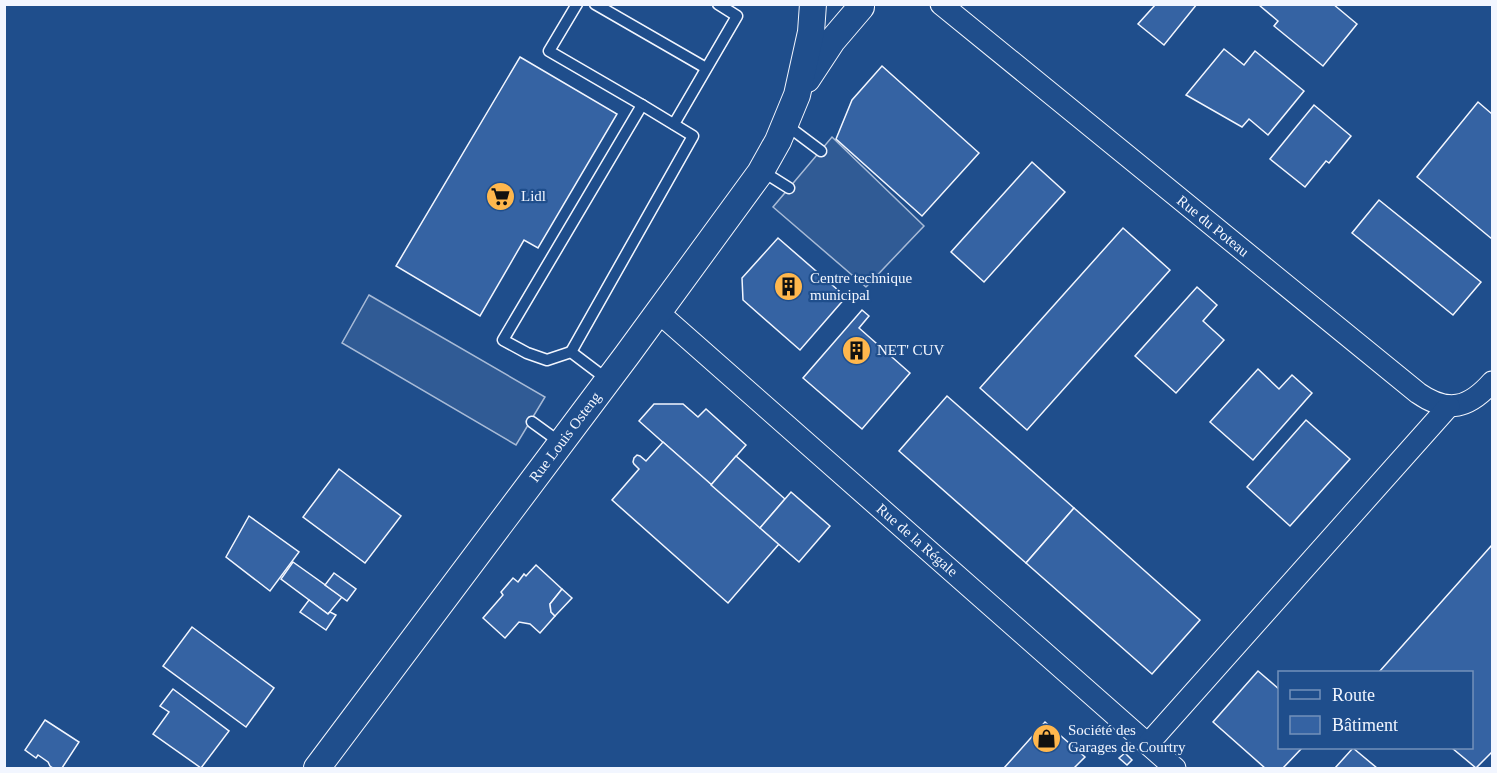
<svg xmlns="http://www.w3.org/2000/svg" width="1497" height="773" font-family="Georgia,serif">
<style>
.parking{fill:#305b95;stroke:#a8bbd7;stroke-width:1.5}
.building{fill:#3563a3;stroke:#f2f6ff;stroke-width:1.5}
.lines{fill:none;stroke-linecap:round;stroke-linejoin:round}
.service-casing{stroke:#f2f6ff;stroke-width:13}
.minor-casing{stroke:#f2f6ff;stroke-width:23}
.tertiary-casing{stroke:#f2f6ff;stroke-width:28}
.service{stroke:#1f4e8c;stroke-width:10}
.minor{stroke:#1f4e8c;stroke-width:21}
.tertiary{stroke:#1f4e8c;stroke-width:26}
.labels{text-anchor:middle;stroke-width:4.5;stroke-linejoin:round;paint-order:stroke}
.poi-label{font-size:15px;fill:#f2f6ff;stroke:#1f4e8c;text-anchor:start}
.street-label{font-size:15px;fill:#f2f6ff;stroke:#1f4e8c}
</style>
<rect width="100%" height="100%" fill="#1f4e8c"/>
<g class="parking">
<polygon points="832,137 924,226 866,287 773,207"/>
<polygon points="369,295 545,397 516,445 342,343"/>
</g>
<g class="building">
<polygon points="1156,4 1197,4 1164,45 1138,24"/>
<polygon points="1333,4 1357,24 1323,66 1274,26 1278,21 1259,5"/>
<polygon points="1224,49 1244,65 1255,51 1304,91 1268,135 1249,119 1242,127 1186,95"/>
<polygon points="520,57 617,114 538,248 524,240 480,316 396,266"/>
<polygon points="882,66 979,153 922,216 836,139 852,100"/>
<polygon points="1478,102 1492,114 1492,239 1417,177"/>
<polygon points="1314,105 1351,136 1329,163 1326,161 1305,187 1270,159"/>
<polygon points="1032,162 1065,192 984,282 951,252"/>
<polygon points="1379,200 1481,282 1453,315 1352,233"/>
<polygon points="1123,228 1170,270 1027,430 980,388"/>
<polygon points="778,238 846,297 800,350 743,300 742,278"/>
<polygon points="1197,287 1217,305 1203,321 1224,340 1176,393 1135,356"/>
<polygon points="862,310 869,316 859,328 910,373 862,429 803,378"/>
<polygon points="1258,369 1279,389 1292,375 1312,393 1253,460 1210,422"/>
<polygon points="947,396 1074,508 1026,563 899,451"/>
<polygon points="654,404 683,404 698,417 706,409 746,445 711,485 639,421"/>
<polygon points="1306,420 1350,459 1290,526 1247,487"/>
<polygon points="663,442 779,544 728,603 612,500 639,469 634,464 633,462 634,458 637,455 640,456 646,461"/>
<polygon points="736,456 785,499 760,528 711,485"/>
<polygon points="339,469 401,516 365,563 303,517"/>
<polygon points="791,492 830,526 799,562 760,528"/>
<polygon points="1074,508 1200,620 1152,674 1026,563"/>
<polygon points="249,516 299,552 270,591 226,557"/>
<polygon points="1492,545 1492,752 1476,768 1452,748 1472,748 1472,672 1379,672"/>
<polygon points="293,562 342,597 328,614 281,579"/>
<polygon points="536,565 562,589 550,604 551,612 555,616 540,633 530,624 519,622 505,638 483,618 503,595 501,592 513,578 518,582 524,574 526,576"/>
<polygon points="334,573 356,589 347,601 325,585"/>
<polygon points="562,589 572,598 555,616 551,612 550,604"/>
<polygon points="309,600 328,614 330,612 336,615 326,630 300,612"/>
<polygon points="192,627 274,688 246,727 163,666"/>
<polygon points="1258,671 1280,690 1280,748 1302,748 1283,768 1265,768 1213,722"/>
<polygon points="173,689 229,731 201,768 153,734 169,712 160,706"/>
<polygon points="45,720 79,742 62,768 53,768 50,766 48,762 38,755 36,758 25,750"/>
<polygon points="1045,722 1085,757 1074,768 1004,768"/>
<polygon points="1353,748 1377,768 1335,768"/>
<polygon points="1125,753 1132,760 1127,765 1119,758"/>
</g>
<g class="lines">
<defs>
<g id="service">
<polyline points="577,4 549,51 642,105 503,340 527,353 547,360 571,352 608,380"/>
<polyline points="595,4 706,68"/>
<polyline points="674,124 737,16 718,4"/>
<polyline points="785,124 821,151"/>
<polyline points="762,171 789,188"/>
<polyline points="571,352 693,136 642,105"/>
<polyline points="532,422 561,443"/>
</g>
<g id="minor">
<path d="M 941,4 L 1418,393 C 1448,414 1469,408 1492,382"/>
<polyline points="658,312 1175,768"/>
<polyline points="1148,744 1449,406"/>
</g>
<g id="tertiary">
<polyline points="807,79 832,41 861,7"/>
<polyline points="317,768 627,355 760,173 778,141 797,95 811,32 813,4"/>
</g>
</defs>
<use href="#service" class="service-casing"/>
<use href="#minor" class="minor-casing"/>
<use href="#tertiary" class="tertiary-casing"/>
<use href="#service" class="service"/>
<use href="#minor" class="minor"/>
<use href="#tertiary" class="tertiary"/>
</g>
<defs>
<symbol id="supermarket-disc" viewBox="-11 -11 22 22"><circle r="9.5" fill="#ffb74d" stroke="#1f4e8c"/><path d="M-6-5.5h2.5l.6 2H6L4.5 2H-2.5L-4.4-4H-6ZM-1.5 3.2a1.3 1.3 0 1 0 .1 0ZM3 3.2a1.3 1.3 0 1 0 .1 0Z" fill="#111"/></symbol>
<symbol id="building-disc" viewBox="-11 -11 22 22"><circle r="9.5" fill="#ffb74d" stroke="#1f4e8c"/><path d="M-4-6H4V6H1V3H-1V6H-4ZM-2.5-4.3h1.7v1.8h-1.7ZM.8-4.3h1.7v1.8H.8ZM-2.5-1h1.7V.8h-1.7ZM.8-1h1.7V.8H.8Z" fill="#111"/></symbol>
<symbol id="shop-disc" viewBox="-11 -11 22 22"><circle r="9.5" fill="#ffb74d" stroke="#1f4e8c"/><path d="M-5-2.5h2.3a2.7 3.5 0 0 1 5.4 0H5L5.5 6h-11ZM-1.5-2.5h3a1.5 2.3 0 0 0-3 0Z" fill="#111"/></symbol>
</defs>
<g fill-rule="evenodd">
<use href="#supermarket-disc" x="484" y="180" width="33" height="33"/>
<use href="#building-disc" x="772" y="270" width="33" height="33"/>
<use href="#building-disc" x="840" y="334" width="33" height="33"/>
<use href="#shop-disc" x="1030" y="722" width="33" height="33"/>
</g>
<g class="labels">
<g class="poi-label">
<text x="521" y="201">Lidl</text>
<text x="810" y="283">Centre technique<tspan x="810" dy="17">municipal</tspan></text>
<text x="877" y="355">NET' CUV</text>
<text x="1068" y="735">Société des<tspan x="1068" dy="17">Garages de Courtry</tspan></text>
</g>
<g class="street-label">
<text transform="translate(1213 226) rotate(39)" y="5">Rue du Poteau</text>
<text transform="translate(565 437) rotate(-53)" y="5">Rue Louis Osteng</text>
<text transform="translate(917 540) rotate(41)" y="5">Rue de la Régale</text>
</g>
</g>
<rect width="1497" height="773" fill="none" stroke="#f2f6ff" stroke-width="12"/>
<rect x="1278" y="671" width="195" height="78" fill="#1f4e8c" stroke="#7391ba" stroke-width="1.5"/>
<rect x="1290" y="690" width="30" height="9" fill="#1f4e8c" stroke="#7391ba" stroke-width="1.5"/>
<text x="1332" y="701" font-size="18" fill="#f2f6ff">Route</text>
<rect x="1290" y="716" width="30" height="18" fill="#3563a3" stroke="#7391ba" stroke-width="1.5"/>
<text x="1332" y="731" font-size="18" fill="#f2f6ff">Bâtiment</text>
</svg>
